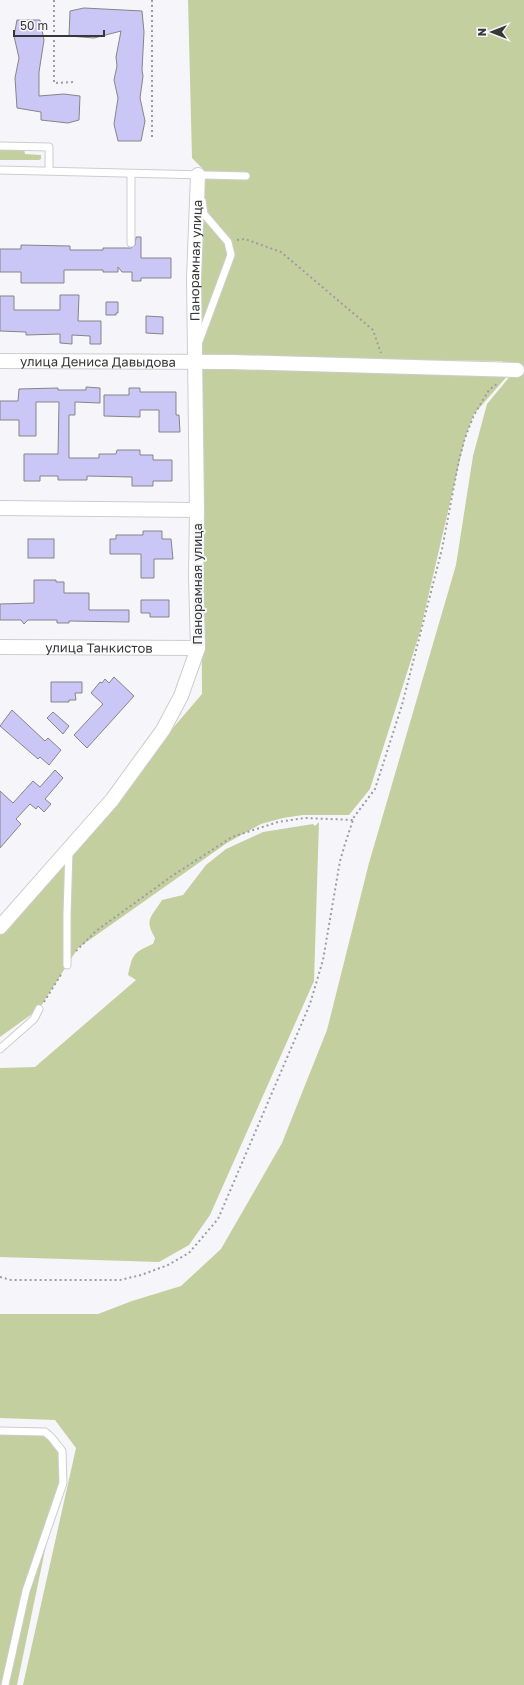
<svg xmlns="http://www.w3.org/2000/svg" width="524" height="1685" font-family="'Golos Text',sans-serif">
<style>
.green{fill:#c4cf9f}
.building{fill:#cac6f5;stroke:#858588}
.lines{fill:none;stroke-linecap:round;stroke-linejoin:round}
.service-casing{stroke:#cdcdd0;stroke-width:9}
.minor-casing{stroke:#cdcdd0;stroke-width:16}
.path{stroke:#9d9da0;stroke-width:2;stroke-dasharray:2 3;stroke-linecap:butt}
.service{stroke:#fff;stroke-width:7}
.minor{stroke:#fff;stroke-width:14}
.labels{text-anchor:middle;stroke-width:4;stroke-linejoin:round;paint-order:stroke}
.street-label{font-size:13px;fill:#373638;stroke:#f6f6fa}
</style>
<rect width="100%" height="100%" fill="#f6f6fa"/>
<g class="green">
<polygon points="188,0 524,0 524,1685 23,1685 76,1448 55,1420 0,1418 0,1314 98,1314 132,1301 181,1286 221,1249 282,1143 327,1030 369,863 456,565 473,456 487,404 511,375 510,373 474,414 465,438 420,632 370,789 349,815 303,815 283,818 261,824 227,843 78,948 39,1009 0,1037 0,930 202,694 200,366 508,370 502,361 199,358 199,279 205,184 203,169 192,158"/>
<polygon points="0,148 24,149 25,154 41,155 41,159 39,160 0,160"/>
<path d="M 319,822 L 314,981 L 210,1215 L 189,1245 L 159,1262 L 0,1257 L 0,1068 L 35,1067 L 136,980 L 128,975 C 133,953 133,953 153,944 L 155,938 C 144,919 151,918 162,900 L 183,895 L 206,865 L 226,849 L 263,832 L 313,824 L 315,826 Z"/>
<polygon points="0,1427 46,1428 66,1449 17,1685 0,1685"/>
</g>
<g class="building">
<polygon points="84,8 142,11 144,32 142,70 143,76 140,98 145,121 141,141 118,141 114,124 118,98 114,80 117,66 116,57 121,31 94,38 69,36 70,11"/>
<polygon points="17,20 40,20 44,40 39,72 39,96 64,94 80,96 79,120 68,123 41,120 41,112 17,108 15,78 19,58 14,36"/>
<polygon points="136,237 141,237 141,258 171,258 171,278 141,278 141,281 132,281 132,272 122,272 118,267 118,272 103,272 103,270 64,270 64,283 21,283 21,272 0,272 0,249 21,249 21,245 70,246 70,250 103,250 103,248 131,248 135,245"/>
<polygon points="60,295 79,295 78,321 101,321 101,344 90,344 90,336 72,335 72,344 60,343 60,334 26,335 26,332 0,331 0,296 14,296 14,310 60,310"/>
<polygon points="106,302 118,302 118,313 116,313 116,315 106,315"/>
<polygon points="146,316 163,317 163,334 146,333"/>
<polygon points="86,387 100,388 100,403 75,402 75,415 69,415 69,458 99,458 99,454 116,454 117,450 140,450 140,455 153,455 153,460 172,460 172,481 153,481 153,486 132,486 132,477 87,476 87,480 58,480 58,476 40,476 40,481 24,481 24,454 58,454 59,402 36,402 36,436 19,436 19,420 0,420 0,401 18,401 19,389 58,388 58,390 86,390"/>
<polygon points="129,388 140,388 140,392 176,392 176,415 179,415 180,432 159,432 159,410 140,410 140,417 104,416 104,395 129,395"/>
<polygon points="143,531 162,531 162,539 171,539 173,559 154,559 154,578 141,578 141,554 110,554 110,539 116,539 116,535 143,535"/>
<rect x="28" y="539" width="26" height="19"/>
<polygon points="34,580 56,580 56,582 64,582 64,593 89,593 89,610 129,610 129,622 69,621 69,623 57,623 57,620 28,620 24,624 21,620 0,620 0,604 34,603"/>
<polygon points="141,600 169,600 169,617 150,617 150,613 141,613"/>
<polygon points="114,677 134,696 87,748 74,735 103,704 91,693 100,682 102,683 105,679 109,683"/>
<polygon points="51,682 82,682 82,693 75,693 76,700 69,700 69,702 51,702"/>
<polygon points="12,710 45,741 48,738 61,750 49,765 40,757 38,759 0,726"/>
<polygon points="53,712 69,726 63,734 47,718"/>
<polygon points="55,770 63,778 45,799 51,804 44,812 38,806 36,809 30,804 16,819 21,824 0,848 0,791 13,803 33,781 40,787"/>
</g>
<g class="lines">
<defs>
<g id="service">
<polyline points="0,146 49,147 49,170"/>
<polyline points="0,170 246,176"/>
<polyline points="131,243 131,174"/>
<polyline points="198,344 231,255 228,242 204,214 202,201"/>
<polyline points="67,965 67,915 69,850"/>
<polyline points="0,1049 34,1019 39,1009"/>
<polyline points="0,1431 45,1432 51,1437 62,1451 63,1483 26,1591 5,1685"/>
</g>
<g id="minor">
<path id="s1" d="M 0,361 L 232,362 L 517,370"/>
<polyline points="0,508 197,510"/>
<path id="s2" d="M 0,647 L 198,648"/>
<path id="s3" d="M 0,927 L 112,800 L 163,730 L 181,696 L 198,648 L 196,577 L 197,510 L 194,278 L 198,175"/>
</g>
</defs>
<use href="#service" class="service-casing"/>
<use href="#minor" class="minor-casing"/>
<g class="path">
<polyline points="54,0 54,83 75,82"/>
<polyline points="152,0 152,138"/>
<polyline points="237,240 245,239 281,252 373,330 381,353"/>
<polyline points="76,951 96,931 172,876 232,837 278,822 305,818 353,820"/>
<polyline points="44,1002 62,973"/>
<polyline points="0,1277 11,1280 120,1280 141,1275 168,1265 189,1253 218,1219 310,1004 323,960 340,861 345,844 354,817 375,789 402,705 442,549 459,460 465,438 474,415 489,390 498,383"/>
</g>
<use href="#service" class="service"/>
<use href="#minor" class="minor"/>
</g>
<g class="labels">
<g class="street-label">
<text dy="5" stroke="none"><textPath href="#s3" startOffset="733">Панорамная улица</textPath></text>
<text dy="5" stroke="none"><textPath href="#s1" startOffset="98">улица Дениса Давыдова</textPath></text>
<text transform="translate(197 584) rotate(-90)" y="5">Панорамная улица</text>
<text dy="5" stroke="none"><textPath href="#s2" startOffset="99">улица Танкистов</textPath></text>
</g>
</g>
<g transform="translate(492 32) rotate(270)" stroke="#f6f6fa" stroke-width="3" paint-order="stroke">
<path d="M0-3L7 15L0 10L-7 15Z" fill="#373638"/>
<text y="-6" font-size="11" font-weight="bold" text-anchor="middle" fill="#373638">N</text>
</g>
<path d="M14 30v6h90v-6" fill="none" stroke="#373638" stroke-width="2"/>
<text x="20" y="30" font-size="12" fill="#373638" stroke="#f6f6fa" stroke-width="3" paint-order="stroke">50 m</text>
</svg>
